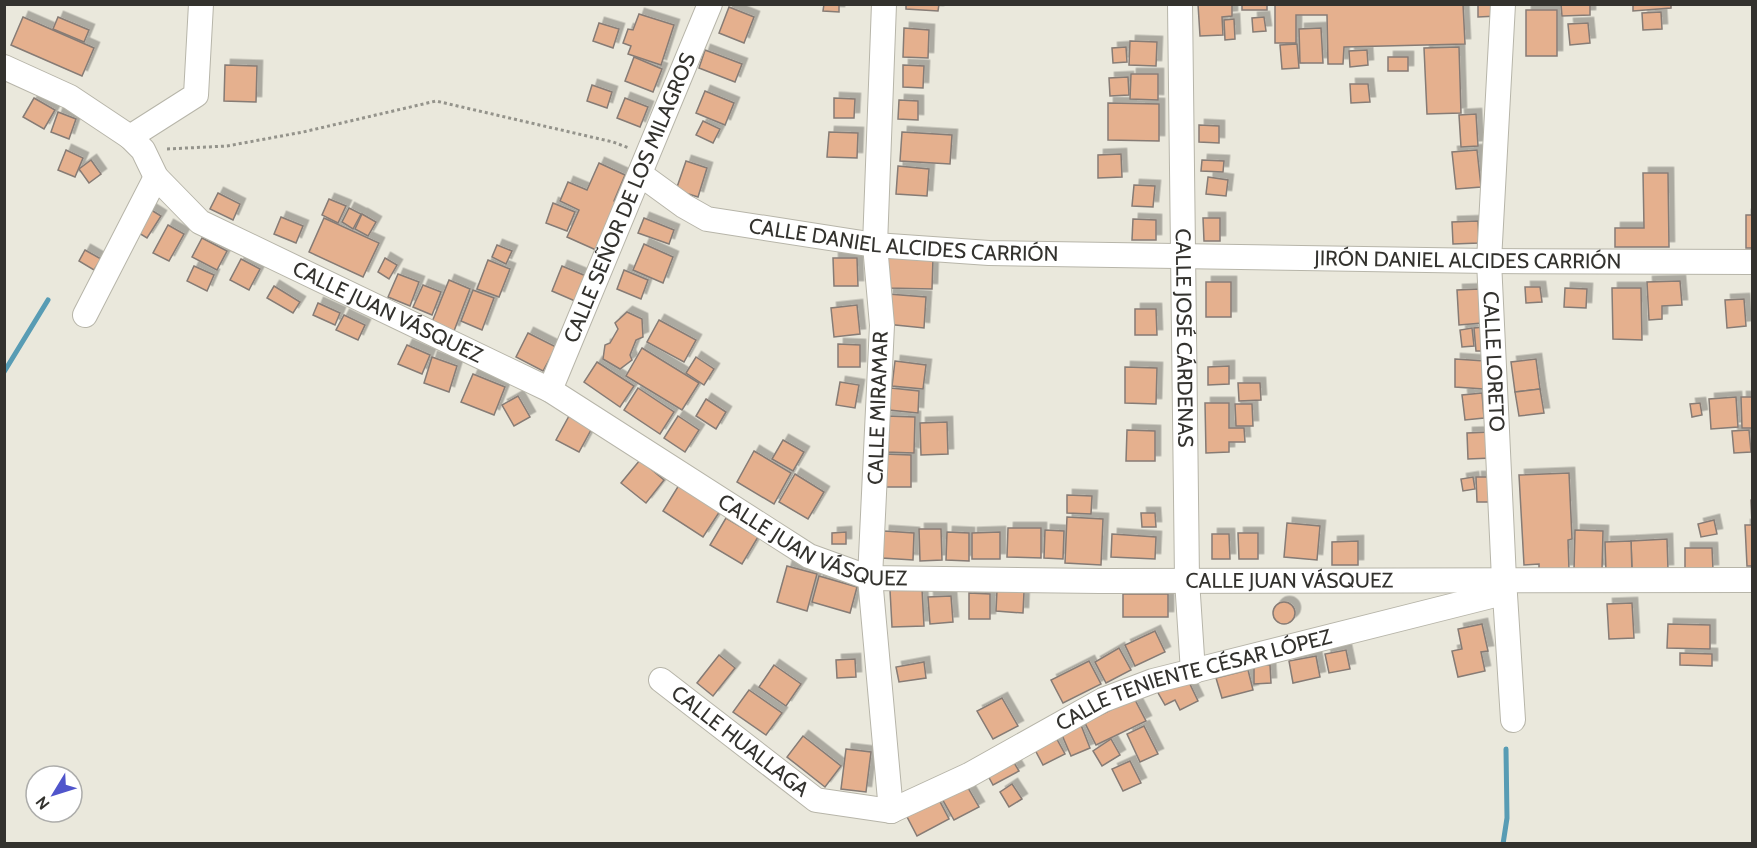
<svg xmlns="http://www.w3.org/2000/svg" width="1757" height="848" font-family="Cabin,sans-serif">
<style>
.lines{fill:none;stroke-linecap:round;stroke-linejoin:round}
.stream{stroke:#589cb4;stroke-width:5}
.building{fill:#e5b08e;stroke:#867b75;stroke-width:1.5;filter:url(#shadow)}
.minor-casing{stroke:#b7b5a9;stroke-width:26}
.path{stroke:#94938b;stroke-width:3;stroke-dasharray:3 3;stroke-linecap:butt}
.minor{stroke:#fff;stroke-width:24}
.labels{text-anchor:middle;stroke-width:4.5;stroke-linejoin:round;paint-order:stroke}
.street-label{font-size:21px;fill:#33322e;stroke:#fff}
</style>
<defs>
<filter id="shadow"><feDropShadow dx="5.5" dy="-5.5" stdDeviation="0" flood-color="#0004"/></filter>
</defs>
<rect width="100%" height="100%" fill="#eae8dc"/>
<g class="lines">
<g class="stream">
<polyline points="4,372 48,300"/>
<polyline points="1503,844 1507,818 1506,749"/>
</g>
</g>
<g class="building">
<polygon points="824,4 839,4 839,12 823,11"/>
<polygon points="906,4 939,4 938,11 906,9"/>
<polygon points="1198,4 1232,4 1232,16 1222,17 1223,35 1200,36"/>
<rect x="1242" y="4" width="25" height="6"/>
<polygon points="1275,4 1463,4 1465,44 1344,47 1343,64 1328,64 1327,15 1296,15 1296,43 1275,43"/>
<polygon points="1478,4 1497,4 1498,16 1478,17"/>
<polygon points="1561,4 1590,4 1590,15 1562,16"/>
<polygon points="1633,4 1671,4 1671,8 1633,11"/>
<polygon points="729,7 754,17 744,43 719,33"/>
<rect x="1526" y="10" width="31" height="46"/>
<polygon points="1661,12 1662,29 1643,30 1642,13"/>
<polygon points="639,14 674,25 661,65 628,54 631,46 623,43 628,29 633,30"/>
<polygon points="23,17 94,48 82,76 11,45"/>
<polygon points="58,17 89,30 84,42 53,29"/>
<polygon points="1264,17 1266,31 1253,32 1252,18"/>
<polygon points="1234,19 1235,39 1225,40 1224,20"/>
<polygon points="599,23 619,29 613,48 593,41"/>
<polygon points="1588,23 1590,43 1570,45 1568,24"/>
<polygon points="904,28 929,30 928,58 903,57"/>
<polygon points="1321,28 1323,63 1300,63 1299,29"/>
<polygon points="1130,41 1157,42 1156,66 1129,65"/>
<polygon points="1297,44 1299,68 1282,69 1280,45"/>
<polygon points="1126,47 1127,62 1113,63 1112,48"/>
<polygon points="1459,47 1461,113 1427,114 1424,48"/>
<polygon points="705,50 742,64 735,82 699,68"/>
<polygon points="1367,50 1368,65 1350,67 1349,51"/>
<polygon points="634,57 662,69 653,92 625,81"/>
<rect x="1388" y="57" width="20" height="14"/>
<polygon points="225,65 257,66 256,102 224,101"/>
<polygon points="903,65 924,66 923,88 903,87"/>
<polygon points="1131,74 1158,74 1158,100 1130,99"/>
<polygon points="1128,77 1129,95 1110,96 1109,78"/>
<polygon points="1350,84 1368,84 1370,102 1351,103"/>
<polygon points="592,85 612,92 607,108 587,101"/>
<polygon points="705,91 734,103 725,125 696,113"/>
<polygon points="34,98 55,110 44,129 23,117"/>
<polygon points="625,98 648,107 640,127 617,118"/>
<polygon points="834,98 855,99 854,118 834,118"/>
<polygon points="899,100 918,101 918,120 898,119"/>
<polygon points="1108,103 1159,104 1159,141 1108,140"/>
<polygon points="58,112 76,119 69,139 51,132"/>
<polygon points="1476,114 1478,146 1461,147 1459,115"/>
<polygon points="703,121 720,129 713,143 696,135"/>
<polygon points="1199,125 1219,126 1219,143 1199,142"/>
<polygon points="829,132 858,133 857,158 827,157"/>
<polygon points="902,132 952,135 950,164 900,161"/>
<polygon points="66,150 83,158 75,177 58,170"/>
<polygon points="1477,150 1481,187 1456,189 1452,152"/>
<polygon points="1121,154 1122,177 1098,178 1098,155"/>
<polygon points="91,160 101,174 89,183 79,169"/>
<polygon points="1202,160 1224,161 1223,172 1201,171"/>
<polygon points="686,161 707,168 698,197 676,190"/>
<polygon points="599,163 625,175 614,201 622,205 596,250 567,237 579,210 560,201 568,182 587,190"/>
<polygon points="898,166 929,169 927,196 896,194"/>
<polygon points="1643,173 1668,173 1669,247 1615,247 1615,228 1644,228"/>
<polygon points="1208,177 1228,180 1226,196 1206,194"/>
<polygon points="1134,185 1155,186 1153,207 1132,206"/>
<polygon points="218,193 240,204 233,220 210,209"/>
<polygon points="329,199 346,206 338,223 322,215"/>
<polygon points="553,203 575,212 567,231 546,223"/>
<polygon points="148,208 161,216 147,238 134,230"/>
<polygon points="349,208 361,214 353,229 342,222"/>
<polygon points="362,214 376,222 368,236 355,229"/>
<rect x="1746" y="215" width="6" height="33"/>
<polygon points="281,217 303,226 296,243 274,234"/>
<polygon points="324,218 379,243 363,277 309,252"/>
<polygon points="644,218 674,230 669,244 638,233"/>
<polygon points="1203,218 1220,218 1220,241 1204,241"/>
<polygon points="1133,219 1156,220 1156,240 1132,240"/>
<polygon points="1478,221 1479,243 1453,244 1452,222"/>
<polygon points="168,225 184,234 169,261 153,253"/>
<polygon points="202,238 227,251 217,270 192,257"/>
<polygon points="644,244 673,257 663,283 633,270"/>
<polygon points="497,245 512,251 506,264 492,257"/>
<polygon points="85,250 101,259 94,270 79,261"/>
<polygon points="888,256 933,258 932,289 888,288"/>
<polygon points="385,258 397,265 389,279 378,272"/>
<polygon points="833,258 857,258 858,286 834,286"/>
<polygon points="241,259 260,269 249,290 230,280"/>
<polygon points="488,260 510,269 499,297 477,289"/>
<polygon points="194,266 214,275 207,291 187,281"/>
<polygon points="562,266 586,276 575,301 552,291"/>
<polygon points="624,270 648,280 641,299 617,289"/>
<polygon points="398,274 419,282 410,306 388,297"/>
<polygon points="449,280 470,289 454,331 432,322"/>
<polygon points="1680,281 1682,305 1662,306 1662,319 1649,320 1647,282"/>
<rect x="1206" y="282" width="25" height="35"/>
<polygon points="423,285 441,292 432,315 413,307"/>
<polygon points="274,286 300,302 293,313 267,298"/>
<polygon points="1525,287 1540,287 1542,302 1526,303"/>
<polygon points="1565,288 1587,289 1586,308 1564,307"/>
<polygon points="1612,288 1641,288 1642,340 1613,339"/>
<polygon points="1480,289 1482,323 1459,325 1457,290"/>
<polygon points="473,290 494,298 482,330 461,321"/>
<polygon points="888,294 926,297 924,328 886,324"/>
<polygon points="1744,299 1746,326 1727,328 1725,300"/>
<polygon points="318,303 340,313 335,325 313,315"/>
<polygon points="857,305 860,334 834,337 831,308"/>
<polygon points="1135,309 1156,309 1157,335 1135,335"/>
<polygon points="627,312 642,319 643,337 636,340 630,355 632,360 620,369 603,359 605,345 610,343 618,329 615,323"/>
<polygon points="344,315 365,325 358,340 336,330"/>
<polygon points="659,320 696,340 684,362 647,342"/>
<polygon points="1484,327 1486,351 1476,351 1474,328"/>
<polygon points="1472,328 1474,346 1462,347 1460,330"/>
<polygon points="528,333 556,347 543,371 516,357"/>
<polygon points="838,344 860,345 860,367 838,367"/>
<polygon points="407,345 430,355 422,374 398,364"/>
<polygon points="642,348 699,383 682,410 626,376"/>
<polygon points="432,357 457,366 449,392 424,383"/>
<polygon points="696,357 714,369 704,385 686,373"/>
<polygon points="1455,359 1485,361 1484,389 1455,387"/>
<polygon points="1536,359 1540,389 1515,392 1511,362"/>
<polygon points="895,361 926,365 923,389 892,386"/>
<polygon points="597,362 634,386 620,407 584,382"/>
<polygon points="1229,366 1229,384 1208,385 1208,367"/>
<polygon points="1125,367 1157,368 1156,404 1125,403"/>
<polygon points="473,374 505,387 494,415 461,402"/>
<polygon points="840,382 859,385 855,408 836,405"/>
<polygon points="1238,383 1260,383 1261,400 1239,401"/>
<polygon points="638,388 674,412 660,434 624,410"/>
<polygon points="891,388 919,391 918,413 889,410"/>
<polygon points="1540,389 1544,413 1519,416 1515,392"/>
<polygon points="1482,393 1484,418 1465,420 1462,395"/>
<polygon points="518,396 530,417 514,426 502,405"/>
<polygon points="1736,397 1738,427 1711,429 1709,399"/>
<polygon points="1741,397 1752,397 1752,428 1742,428"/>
<polygon points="706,399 726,412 716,429 696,416"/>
<polygon points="1205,403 1229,403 1229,428 1244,428 1245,442 1229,442 1229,452 1206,453"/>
<polygon points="1700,403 1702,415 1692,417 1690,404"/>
<polygon points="1235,404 1252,404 1253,426 1236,426"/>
<polygon points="569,416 592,428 579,452 556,440"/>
<polygon points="678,416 699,430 685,452 664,438"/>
<polygon points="886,416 915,417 914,453 886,452"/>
<polygon points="947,422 948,454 921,455 920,423"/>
<polygon points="1127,430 1155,431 1155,461 1126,461"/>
<polygon points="1749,430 1751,452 1734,453 1732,431"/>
<polygon points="1491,432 1492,458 1468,459 1467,433"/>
<polygon points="783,440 804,452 793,471 772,459"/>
<polygon points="754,451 791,473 774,504 737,482"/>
<polygon points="883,454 911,455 911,487 883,487"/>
<polygon points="640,460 664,480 646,503 621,483"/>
<polygon points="1569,473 1572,539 1568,540 1569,570 1539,571 1539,564 1524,565 1519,475"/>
<polygon points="795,474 824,492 808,519 779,502"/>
<polygon points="1473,477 1475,489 1463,491 1461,479"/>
<polygon points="1476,477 1493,477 1493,502 1477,502"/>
<polygon points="679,485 720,511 703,537 663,511"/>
<polygon points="1067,495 1092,496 1091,514 1067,513"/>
<polygon points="1752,499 1752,566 1747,566 1745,525 1752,525 1751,500"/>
<polygon points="1141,513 1155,513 1156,527 1142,527"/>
<polygon points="1067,517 1103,519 1101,565 1065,563"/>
<polygon points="726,518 758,537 742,564 710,545"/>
<polygon points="1714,520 1717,534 1701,537 1698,524"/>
<polygon points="1287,523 1320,526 1317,560 1284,557"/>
<polygon points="1008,528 1041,528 1041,558 1007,557"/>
<polygon points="919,529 941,529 942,560 920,561"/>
<polygon points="1045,530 1064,531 1063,559 1044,558"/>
<polygon points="1575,530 1603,531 1602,570 1574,570"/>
<polygon points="884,531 914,533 913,560 882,558"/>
<polygon points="846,532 846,544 832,544 832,533"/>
<polygon points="947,532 969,533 969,561 946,560"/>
<polygon points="1000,532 1000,559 972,559 972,533"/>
<polygon points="1238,533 1258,533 1258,559 1239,559"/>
<polygon points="1112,534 1156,537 1155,559 1111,557"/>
<polygon points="1212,534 1229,534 1230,559 1212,559"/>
<polygon points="1667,539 1668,570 1632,571 1631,541"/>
<polygon points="1358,541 1358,565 1332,565 1332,542"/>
<polygon points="1631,541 1632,571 1606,572 1605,542"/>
<polygon points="1685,548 1712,548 1713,570 1685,571"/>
<polygon points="787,566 817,574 807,611 777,602"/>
<polygon points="819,576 857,587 850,613 812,602"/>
<polygon points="922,589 924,626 892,627 890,590"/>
<polygon points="997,590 1024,592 1023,613 996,611"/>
<polygon points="969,593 990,594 990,619 969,619"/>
<rect x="1123" y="594" width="45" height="23"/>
<polygon points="951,596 953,622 930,624 928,597"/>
<circle cx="1284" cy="613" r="11"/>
<polygon points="1632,603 1634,638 1609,639 1607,604"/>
<polygon points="1482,624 1488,651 1481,652 1485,671 1458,677 1452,651 1462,649 1458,629"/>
<polygon points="1668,624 1710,625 1710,649 1667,648"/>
<polygon points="1155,631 1165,652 1135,666 1125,645"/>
<polygon points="1119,648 1131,670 1106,683 1095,662"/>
<polygon points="1346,650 1350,669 1329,673 1325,654"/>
<polygon points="1680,653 1712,654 1712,666 1680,665"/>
<polygon points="719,655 735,668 713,696 697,683"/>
<polygon points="1316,656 1320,677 1293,683 1289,661"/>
<polygon points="855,659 856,677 837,678 836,660"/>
<polygon points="1089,661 1101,684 1063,703 1051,680"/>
<polygon points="924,662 926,678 899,682 896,667"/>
<polygon points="774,665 801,684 786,706 759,687"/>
<polygon points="1254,665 1270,665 1271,683 1254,684"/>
<polygon points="1248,670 1253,690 1222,698 1216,678"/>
<polygon points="1186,676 1198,701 1180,710 1175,700 1165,705 1157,691"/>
<polygon points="749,690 782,713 766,735 733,712"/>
<polygon points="1002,698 1018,726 993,739 977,711"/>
<polygon points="1134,698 1146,721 1096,745 1085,723"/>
<polygon points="1079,720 1090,748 1071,756 1059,728"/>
<polygon points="1144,726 1158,754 1140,762 1127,734"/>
<polygon points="1054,734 1065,754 1043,765 1033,746"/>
<polygon points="803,736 841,766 825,787 787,757"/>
<polygon points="1111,739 1120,755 1102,766 1093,751"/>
<polygon points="846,749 871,752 866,792 841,789"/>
<polygon points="1011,758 1019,771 993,785 986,772"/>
<polygon points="1130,761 1141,783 1123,791 1112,769"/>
<polygon points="964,781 979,807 954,820 940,795"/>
<polygon points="1012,784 1022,799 1009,807 1000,792"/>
<polygon points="936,794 949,819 917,836 904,811"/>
</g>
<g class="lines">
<defs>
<g id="minor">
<polyline points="884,4 875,245 882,325 870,578 891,811"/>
<path id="s1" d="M 1180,4 L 1187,580 L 1193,672"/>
<path id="s2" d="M 1503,4 L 1489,261 L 1504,579 L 1513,720"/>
<path id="s3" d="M 4,67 L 70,97 L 130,137 L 143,150 L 156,177 L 200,222 L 550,390 L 809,556 L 870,578 L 1100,581 L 1752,580"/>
<polyline points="130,137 196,95 201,4"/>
<path id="s4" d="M 640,174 L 684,206 L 707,219 L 875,245 L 989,253 L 1489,261 L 1752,262"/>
<polyline points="85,315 156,177"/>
<path id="s5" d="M 550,390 L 710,4"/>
<path id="s6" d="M 661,680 L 816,800 L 891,811"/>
<path id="s7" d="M 891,811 L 969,775 L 1103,700 L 1153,681 L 1491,596 L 1504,579"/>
</g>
</defs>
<use href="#minor" class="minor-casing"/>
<polyline class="path" points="167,149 227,146 303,132 436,101 613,142 629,148"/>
<use href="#minor" class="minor"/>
</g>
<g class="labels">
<g class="street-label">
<text dy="7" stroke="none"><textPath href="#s5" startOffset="208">CALLE SEÑOR DE LOS MILAGROS</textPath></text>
<text dy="7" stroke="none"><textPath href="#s4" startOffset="279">CALLE DANIEL ALCIDES CARRIÓN</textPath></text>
<text dy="7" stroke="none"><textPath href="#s4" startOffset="844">JIRÓN DANIEL ALCIDES CARRIÓN</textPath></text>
<text dy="7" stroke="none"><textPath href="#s3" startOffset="464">CALLE JUAN VÁSQUEZ</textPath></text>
<text dy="7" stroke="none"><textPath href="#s1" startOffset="334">CALLE JOSÉ CÁRDENAS</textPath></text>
<text dy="7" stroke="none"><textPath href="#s2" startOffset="358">CALLE LORETO</textPath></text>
<text transform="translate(878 408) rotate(-88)" y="7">CALLE MIRAMAR</text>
<text dy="7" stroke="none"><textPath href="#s3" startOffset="950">CALLE JUAN VÁSQUEZ</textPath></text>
<text dy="7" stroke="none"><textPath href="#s3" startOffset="1436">CALLE JUAN VÁSQUEZ</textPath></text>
<text dy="7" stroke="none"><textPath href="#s7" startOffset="332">CALLE TENIENTE CÉSAR LÓPEZ</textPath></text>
<text dy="7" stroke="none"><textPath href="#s6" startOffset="100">CALLE HUALLAGA</textPath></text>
</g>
</g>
<rect width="1757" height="848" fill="none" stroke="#33322e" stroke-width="12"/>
<g transform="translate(54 794) rotate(232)"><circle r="28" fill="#ffffff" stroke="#adadab" stroke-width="1.5"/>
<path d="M0-4.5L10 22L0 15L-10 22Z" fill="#5055cb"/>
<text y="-9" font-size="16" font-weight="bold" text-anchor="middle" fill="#33322e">N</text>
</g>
</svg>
